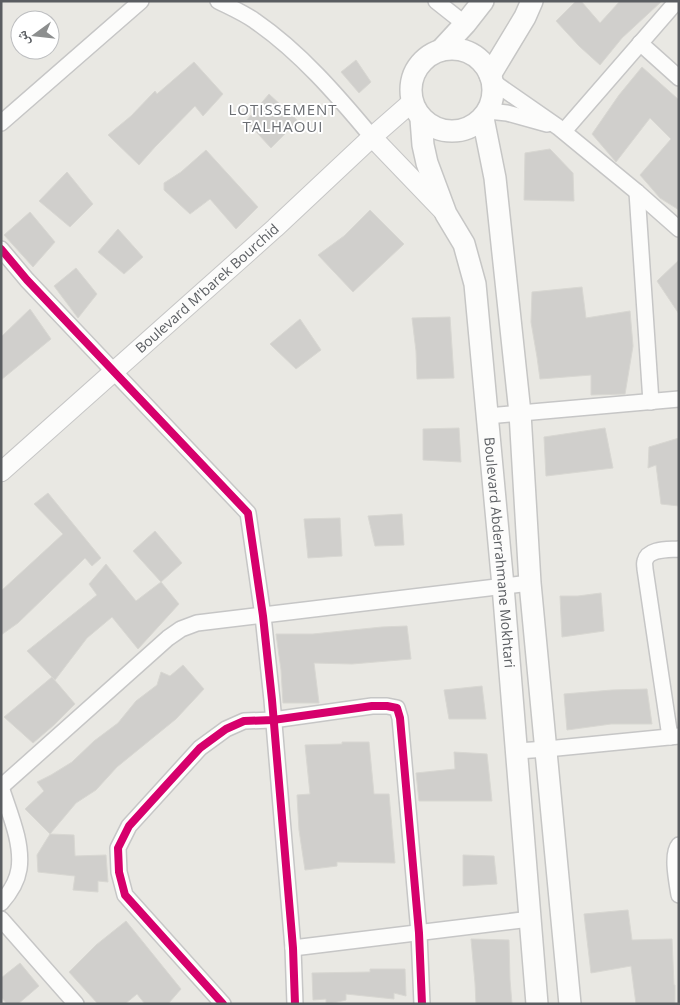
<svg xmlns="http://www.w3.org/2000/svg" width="680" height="1005" font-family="'Open Sans','Noto Naskh Arabic',sans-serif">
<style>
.building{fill:#d0cfcc;stroke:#d8d7d2}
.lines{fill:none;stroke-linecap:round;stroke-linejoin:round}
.minor-casing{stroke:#c6c6c6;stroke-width:18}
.tertiary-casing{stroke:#c6c6c6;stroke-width:21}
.secondary-casing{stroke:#c6c6c5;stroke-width:24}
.minor{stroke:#fcfcfb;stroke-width:15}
.tertiary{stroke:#fcfcfb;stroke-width:19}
.secondary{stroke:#fcfcfb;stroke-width:21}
.cycleway-casing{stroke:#fff;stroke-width:11}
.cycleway{stroke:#d6006c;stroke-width:8}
.labels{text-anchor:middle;stroke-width:4;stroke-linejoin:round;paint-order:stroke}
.street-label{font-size:14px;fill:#5a5d61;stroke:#fff}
.neighbourhood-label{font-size:15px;letter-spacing:1px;fill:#6b6e73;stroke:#fff}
</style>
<rect width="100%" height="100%" fill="#e9e8e3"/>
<g class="building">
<polygon points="576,1 581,1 600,23 620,1 662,1 622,38 600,65 579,46 556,21"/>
<polygon points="356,60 371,82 359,93 341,72"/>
<polygon points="194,62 223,94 203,116 195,106 155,147 139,165 108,135 131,116 155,91 157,94"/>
<polygon points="642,67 679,100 679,210 660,198 640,175 671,139 650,118 616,162 592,134 619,95"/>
<polygon points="269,94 298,121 271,148 246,121"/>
<polygon points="550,149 573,173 574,201 524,200 525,153"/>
<polygon points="206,150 258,207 236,229 210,199 190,214 164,190 164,183 181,172"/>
<polygon points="67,172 93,204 70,227 39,201"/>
<polygon points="370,210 404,244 353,292 318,255 344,236"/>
<polygon points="30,212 55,242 33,267 4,235"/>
<polygon points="118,229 143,257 124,274 98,252"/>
<polygon points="679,260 679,314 657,281"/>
<polygon points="76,268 97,294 78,318 54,286"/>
<polygon points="582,287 586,318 630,311 633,346 625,394 591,395 591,375 540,379 537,357 531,322 532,292"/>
<polygon points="30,309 51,339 1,380 1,337"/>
<polygon points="450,317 454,378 417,379 416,351 412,318"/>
<polygon points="300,319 321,350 296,369 270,344"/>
<polygon points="459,428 461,462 423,460 423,429"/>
<polygon points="605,428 613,468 546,476 544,437"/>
<polygon points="679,438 679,506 661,504 656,465 648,468 649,447"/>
<polygon points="48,493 101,558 92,566 85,558 18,623 1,635 1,591 63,534 34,504"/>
<polygon points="402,514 404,545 375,546 368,516"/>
<polygon points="340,518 342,556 308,558 304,519"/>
<polygon points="155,531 182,563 161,582 133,551"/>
<polygon points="106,564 136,601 161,582 179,604 138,649 112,617 87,638 55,680 27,651 97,595 89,584"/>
<polygon points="601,593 604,631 562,637 560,596 578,596"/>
<polygon points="407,626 411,659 352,664 314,663 319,703 283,703 281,670 276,634 313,634 382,627"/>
<polygon points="183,665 204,689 176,719 117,767 96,790 76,803 50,834 25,809 44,791 37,782 51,775 72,762 94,741 118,723 136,701 157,685 161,672 170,676"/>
<polygon points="52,677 75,704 54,725 33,743 4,717"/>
<polygon points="482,686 486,719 449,719 444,690"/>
<polygon points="647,689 652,724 611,724 567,730 564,694 612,690"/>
<polygon points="342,742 369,742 374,794 389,794 395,863 337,862 337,866 305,870 299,830 297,795 310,794 305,745 342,744"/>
<polygon points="454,752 487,754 492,801 419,801 416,773 455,769"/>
<polygon points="50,834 74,835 75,856 106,855 108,882 98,881 98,892 73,890 75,876 38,872 37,855"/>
<polygon points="463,855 494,856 497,884 463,886"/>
<polygon points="628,910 632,940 672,939 674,985 675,985 675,1004 636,1004 631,966 591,973 584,914"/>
<polygon points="126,921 181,989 168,1004 145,1004 137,994 125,1004 98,1004 69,972 96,945"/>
<polygon points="471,939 509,940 510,980 512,1004 476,1004 475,983"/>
<polygon points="20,963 39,986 18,1004 7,1004 1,997 1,978"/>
<polygon points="370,969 405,969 406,996 394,993 394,999 346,994 346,1000 329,1004 326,1004 326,999 313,1000 312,973 370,972"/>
</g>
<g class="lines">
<defs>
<g id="minor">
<path d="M 218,1 C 230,7 244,13 255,21 C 300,52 337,95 372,137"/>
<polyline points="436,1 465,24"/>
<polyline points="640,43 679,78"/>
<polyline points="492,81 558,127 637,192 679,229"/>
<polyline points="488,111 507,113 547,124"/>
<polyline points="1,123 141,1"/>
<polyline points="564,131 677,1"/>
<polyline points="637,192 651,402"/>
<polyline points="1,249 27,280 248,513 263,616 272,700 293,948 295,1004"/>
<polyline points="487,416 679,399"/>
<path d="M 670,737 L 645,569 C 645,566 644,563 645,561 C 648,548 669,550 679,549"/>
<polyline points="517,751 547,749 679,736"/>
<polyline points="1,787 168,638 181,629 197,623 530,583"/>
<path d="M 1,787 C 9,812 23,843 19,869 C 17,882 9,894 1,903"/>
<path d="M 679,845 C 671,854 677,882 679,895"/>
<polyline points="1,919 76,1004"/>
<polyline points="293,948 530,919"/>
<polyline points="223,1004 125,895 119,872 118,848 129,826 200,748 226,729 244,721 273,720 372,706 387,706 397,708 400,718 419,933 422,1004"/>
</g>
<g id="tertiary">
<polyline points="372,137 445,213"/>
<path id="s1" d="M 1,472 L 275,228 L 372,137 L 412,102"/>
</g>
<g id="secondary">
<circle cx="452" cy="90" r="41"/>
<polyline points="441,50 465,24 483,1"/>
<polyline points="490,75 525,17 532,1"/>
<polyline points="483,118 495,178 520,413 530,583 570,1004"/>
<path id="s2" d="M 421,119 L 423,145 L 427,163 L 446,214 L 464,244 L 475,284 L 503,586 L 537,1004"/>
</g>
</defs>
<use href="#minor" class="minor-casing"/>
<use href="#tertiary" class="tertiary-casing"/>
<use href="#secondary" class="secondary-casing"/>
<use href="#minor" class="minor"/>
<use href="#tertiary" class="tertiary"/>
<use href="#secondary" class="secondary"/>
<defs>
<g id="cycleway">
<polyline points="1,249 27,280 248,513 263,616 272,700 293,948 295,1004"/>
<polyline points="223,1004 125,895 119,872 118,848 129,826 200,748 226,729 244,721 273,720 372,706 387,706 397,708 400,718 419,933 422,1004"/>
</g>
</defs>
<use href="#cycleway" class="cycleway-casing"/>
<use href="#cycleway" class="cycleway"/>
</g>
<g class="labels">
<g class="street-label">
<text dy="5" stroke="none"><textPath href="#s1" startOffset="276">Boulevard M'barek Bourchid</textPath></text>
<text dy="5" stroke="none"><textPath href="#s2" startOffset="445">Boulevard Abderrahmane Mokhtari</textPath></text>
</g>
<g class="neighbourhood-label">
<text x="283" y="115">LOTISSEMENT<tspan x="283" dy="17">TALHAOUI</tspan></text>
</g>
</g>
<rect width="680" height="1005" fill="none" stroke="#5a5d61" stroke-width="5"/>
<g transform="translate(35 35) rotate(255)"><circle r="24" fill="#ffffff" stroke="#bdbec0"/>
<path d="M0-4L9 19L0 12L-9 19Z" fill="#8c8e8e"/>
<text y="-8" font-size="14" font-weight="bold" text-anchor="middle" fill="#5a5d61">ش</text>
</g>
</svg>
